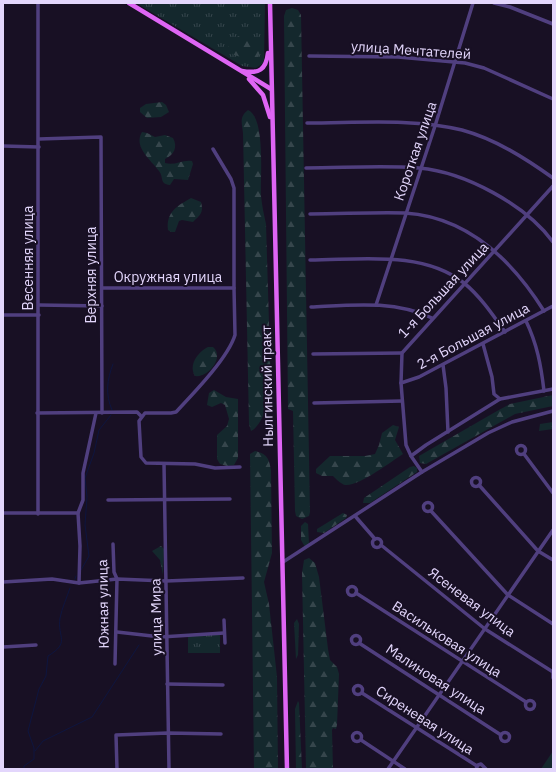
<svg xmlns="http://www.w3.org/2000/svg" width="556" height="772" font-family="'IBM Plex Sans',sans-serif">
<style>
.grass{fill:url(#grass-tufts)}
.forest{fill:url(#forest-firs)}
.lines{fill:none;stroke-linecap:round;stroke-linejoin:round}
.stream{stroke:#0e153f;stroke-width:1}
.minor{stroke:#503f7f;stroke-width:3.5}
.major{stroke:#de65f4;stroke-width:4.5}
.labels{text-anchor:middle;stroke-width:4;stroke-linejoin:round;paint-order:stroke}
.street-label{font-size:14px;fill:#e3d6fc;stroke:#181024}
</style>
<defs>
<pattern id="grass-tufts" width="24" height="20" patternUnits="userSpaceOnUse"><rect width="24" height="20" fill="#14282d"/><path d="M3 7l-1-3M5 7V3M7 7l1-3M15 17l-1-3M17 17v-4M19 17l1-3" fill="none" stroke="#36464c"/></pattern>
<pattern id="forest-firs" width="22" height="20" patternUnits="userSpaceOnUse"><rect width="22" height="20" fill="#14282d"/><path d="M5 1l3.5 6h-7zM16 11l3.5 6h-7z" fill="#36464c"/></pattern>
</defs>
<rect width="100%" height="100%" fill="#181024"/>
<g class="grass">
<polygon points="136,3 265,3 264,60 262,64 256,68 242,66"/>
<rect x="188" y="635" width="32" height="18"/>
<polygon points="553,751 553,769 541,769"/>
</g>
<g class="forest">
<polygon points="292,8 298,10 301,15 310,512 309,516 302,519 296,516 295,511 293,411 288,409 284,16 286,10"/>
<path d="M 247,33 C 257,37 265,52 255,61 L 234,55 L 228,50 L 228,43 C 233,38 240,35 247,33 Z"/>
<polygon points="162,102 166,105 169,112 161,117 147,118 140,112 140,108 146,104"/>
<path d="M 248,110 C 266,118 260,178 261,196 C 262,206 264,215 266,224 L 271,390 C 269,401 262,426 251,431 L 249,424 L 243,133 C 242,123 239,117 248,110 Z"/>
<path d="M 142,132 L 147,133 L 155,137 L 165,135 L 173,138 C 178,147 174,155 165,159 L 165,163 C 175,166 183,159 192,161 L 193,164 L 188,180 L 174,179 L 170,185 C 159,184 164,177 159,171 C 151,160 133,147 142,132 Z"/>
<path d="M 191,198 L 201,202 C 204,213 200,215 193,222 L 182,220 L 179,221 L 175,232 L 171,232 L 168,230 C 166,212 177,206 191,198 Z"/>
<path d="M 208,347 L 213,347 C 225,357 208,378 195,376 C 188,365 198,352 208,347 Z"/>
<polygon points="214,390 226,397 238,399 238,458 234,465 227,466 220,464 217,459 217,435 227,426 229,419 225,405 221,403 212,407 207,405 209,393"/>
<polygon points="553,395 553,406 515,414 426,464 420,463 419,456 497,411 510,404"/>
<polygon points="553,422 553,429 539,431 540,424"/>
<path d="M 393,425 L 399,427 L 395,440 L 403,454 C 392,461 358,487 345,485 C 341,484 336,479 333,476 L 322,476 L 316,473 L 316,469 L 330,456 L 365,456 L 375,454 L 379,445 L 382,433 Z"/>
<path d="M 255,451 C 267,454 269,458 271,470 L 272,553 L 264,582 L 269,604 L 277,677 L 278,769 L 254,769 L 250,454 Z"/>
<polygon points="414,466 417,468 417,472 370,503 363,503 364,498 410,467"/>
<polygon points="343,513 347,515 346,518 324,533 317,532 317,529"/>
<polygon points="305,522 308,524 309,543 305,547 301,540 301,526"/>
<polygon points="161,546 164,549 163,575 160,560 152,551"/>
<polygon points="309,558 315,563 319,577 328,649 330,660 337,667 339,674 337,725 336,729 333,728 332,730 333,769 306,769 302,573 304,560"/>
<polygon points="297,619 299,624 298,655 296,659 294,623"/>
<polygon points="298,701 299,703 302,769 296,769 295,709"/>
</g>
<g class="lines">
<g class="stream">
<path d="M 112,410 C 105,394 107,380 113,364"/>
<polyline points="81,570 89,556 85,525 87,497 85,478 94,453 99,430 111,415"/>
<polyline points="75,579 76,576"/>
<polyline points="35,751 43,741 92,717 139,645"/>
<path d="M 24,769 L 24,766 L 34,759 L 34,748 L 28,731 L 39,689 L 46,676 L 48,656 C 71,642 57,638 60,618 C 62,608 67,597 70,588"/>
</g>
<g class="minor">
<polyline points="38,3 38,514"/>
<polyline points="494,3 510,7 553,24"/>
<polyline points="309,56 398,57 465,63 484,68 553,99"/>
<path d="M 307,123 C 358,123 412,118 462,130 C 495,139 525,158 553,178"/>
<polyline points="39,139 101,137 102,413"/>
<polyline points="3,146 39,147"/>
<path d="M 306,168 C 343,168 382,165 419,168 C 465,172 526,205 553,242"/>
<path d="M 310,214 C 342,214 374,212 405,213 C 468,217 512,260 544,311"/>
<path d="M 310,260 C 360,260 422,250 464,283 C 480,296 493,315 505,332"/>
<polyline points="103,288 234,288 234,188 231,179 213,149"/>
<path d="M 234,288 L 235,335 C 228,358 193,394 176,412 L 171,413 L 145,413 L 139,421 L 141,457 L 146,463 L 195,464 L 215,468 L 240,467"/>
<polyline points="39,305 102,306"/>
<polyline points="376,305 435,126 473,3"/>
<path d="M 311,307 C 352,305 394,300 432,318"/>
<polyline points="3,315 39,315"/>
<path d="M 526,321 C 537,344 541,365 544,391"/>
<polyline points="483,344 492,377 494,394 500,399"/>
<polyline points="313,354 402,353"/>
<polyline points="443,365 446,388 448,432"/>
<polyline points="401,383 419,377 553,306"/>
<polyline points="314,403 402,401"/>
<polyline points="37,413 137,412 141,416"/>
<circle cx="521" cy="450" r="4.5"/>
<polyline points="524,454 553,493"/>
<polyline points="411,456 426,445 500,399 553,389"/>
<polyline points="164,464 169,769"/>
<polyline points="422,472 411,456 406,445 401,383 402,353 553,186"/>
<circle cx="476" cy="482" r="4.5"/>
<polyline points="479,485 538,551 553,560"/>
<polyline points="108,500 230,499"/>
<circle cx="428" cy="507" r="4.5"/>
<polyline points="431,511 508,595 553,624"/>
<polyline points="3,513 78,513"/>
<polyline points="355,516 375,539"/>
<circle cx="377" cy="543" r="4.5"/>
<polyline points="113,544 114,572 117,579 115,664"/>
<polyline points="381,545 485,629 553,672"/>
<polyline points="283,562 422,472 488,433 512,422 553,411"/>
<polyline points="3,582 52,579 79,583 117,579 166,581 243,578"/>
<polyline points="79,583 80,546 78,513 83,500 83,473 96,413"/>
<circle cx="352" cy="591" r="4.5"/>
<polyline points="356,593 526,702"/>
<polyline points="224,620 225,643"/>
<polyline points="117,632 161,637 224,633"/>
<circle cx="356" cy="640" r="4.5"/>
<polyline points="359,643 501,735"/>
<polyline points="3,647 36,645"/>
<polyline points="553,672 553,678"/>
<polyline points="167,684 223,685"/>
<circle cx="358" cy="690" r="4.5"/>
<polyline points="362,693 477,766"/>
<circle cx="530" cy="705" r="4.5"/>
<circle cx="357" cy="737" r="4.5"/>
<circle cx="505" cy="737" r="4.5"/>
<polyline points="361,740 405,769"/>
<polyline points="117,769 116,735 168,733 221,734"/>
<polyline points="388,769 553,530"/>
<polyline points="476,769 478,765 481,764 486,769"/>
</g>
<g class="major">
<polyline points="129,3 271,89"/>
<polyline points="270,3 287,769"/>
<path d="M 242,71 C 259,74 266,70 268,53"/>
<polyline points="249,79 263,95 270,117"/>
</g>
</g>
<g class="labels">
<g class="street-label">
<text transform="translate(411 50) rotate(4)" y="5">улица Мечтателей</text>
<text transform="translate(415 151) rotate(-71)" y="5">Короткая улица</text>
<text transform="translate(28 258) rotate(-90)" y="5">Весенняя улица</text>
<text transform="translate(91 275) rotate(-90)" y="5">Верхняя улица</text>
<text x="168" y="282">Окружная улица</text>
<text transform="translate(443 290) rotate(-47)" y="5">1-я Большая улица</text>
<text transform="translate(473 336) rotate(-28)" y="5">2-я Большая улица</text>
<text transform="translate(267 386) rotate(-91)" y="5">Нылгинский тракт</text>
<text transform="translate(472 602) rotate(37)" y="5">Ясеневая улица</text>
<text transform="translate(103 604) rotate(-91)" y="5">Южная улица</text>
<text transform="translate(156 617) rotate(-91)" y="5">улица Мира</text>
<text transform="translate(447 639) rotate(33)" y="5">Васильковая улица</text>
<text transform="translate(436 679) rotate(33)" y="5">Малиновая улица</text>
<text transform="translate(425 720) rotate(33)" y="5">Сиреневая улица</text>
</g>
</g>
<rect width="556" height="772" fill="none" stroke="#e3d6fc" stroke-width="8"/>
</svg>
